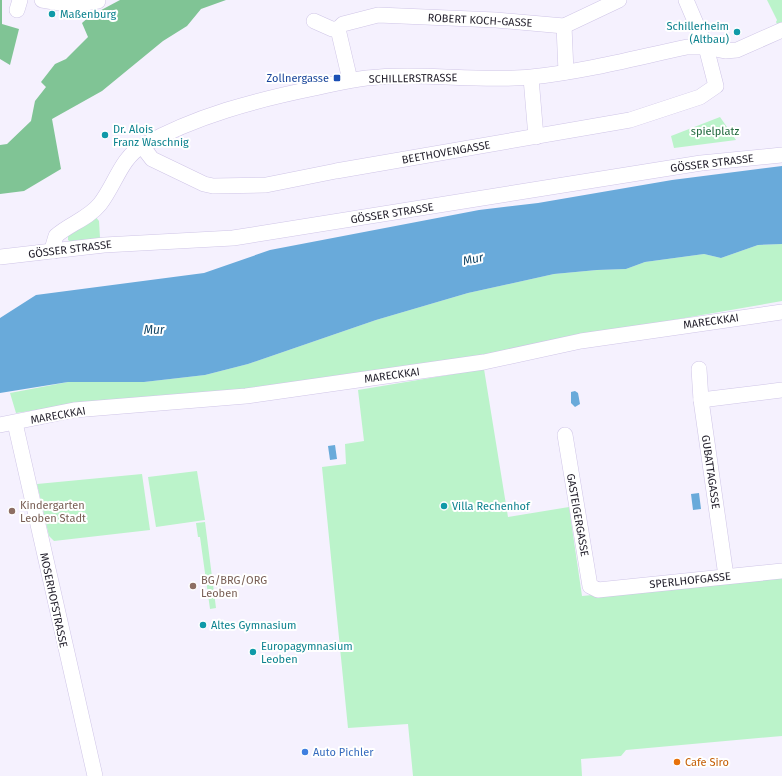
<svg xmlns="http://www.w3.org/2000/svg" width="782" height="776" font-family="'Fira Sans',sans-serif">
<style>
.green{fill:#bbf3ca}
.forest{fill:#80c495}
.water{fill:#69aada}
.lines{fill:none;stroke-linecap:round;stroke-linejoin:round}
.minor-casing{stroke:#cfc5e7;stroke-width:16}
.minor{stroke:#fff;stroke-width:15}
.culture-dot{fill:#0f9aa8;stroke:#fff;stroke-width:1.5}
.transit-dot{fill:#1a4fb4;stroke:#fff;stroke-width:1.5}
.education-dot{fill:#8d6e63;stroke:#fff;stroke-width:1.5}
.shop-dot{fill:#3f7fe0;stroke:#fff;stroke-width:1.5}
.food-dot{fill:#e8710a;stroke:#fff;stroke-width:1.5}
.labels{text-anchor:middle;stroke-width:4;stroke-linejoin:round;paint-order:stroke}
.culture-label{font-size:11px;fill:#0d838f;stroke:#fff;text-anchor:start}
.street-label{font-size:11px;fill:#211e2a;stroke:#fff}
.transit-label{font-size:11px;fill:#164399;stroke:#fff;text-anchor:end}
.park-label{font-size:11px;fill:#1e673b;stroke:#fff}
.education-label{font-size:11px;fill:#785e54;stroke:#fff;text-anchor:start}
.shop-label{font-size:11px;fill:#366cbe;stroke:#fff;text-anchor:start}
.food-label{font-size:11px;fill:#c56008;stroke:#fff;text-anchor:start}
.water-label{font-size:12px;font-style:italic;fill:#154767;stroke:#fff}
</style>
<rect width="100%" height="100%" fill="#f5f1fe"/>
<g class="green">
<polygon points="767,0 782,0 782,22 777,24 776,22 777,20"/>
<polygon points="720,117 736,140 674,148 671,136"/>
<polygon points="95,216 99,221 100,238 72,243 68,240 68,235"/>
<polygon points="782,244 782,301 581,336 481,356 272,389 79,404 16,413 10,393 68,382 144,382 205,375 248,364 376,320 468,293 554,274 597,270 626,269 645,262 704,254 721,258 758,245"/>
<polygon points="484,369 508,517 569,507 582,596 782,577 782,736 626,750 621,756 581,759 582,776 413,776 408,724 348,728 322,467 346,464 345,444 364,441 358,390"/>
<polygon points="197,471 205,520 156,527 148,477"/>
<polygon points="142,474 150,530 54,541 49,536 37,484"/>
<polygon points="205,522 216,608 210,609 200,537 198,537 196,523"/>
</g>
<g class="forest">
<polygon points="0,0 2,0 2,24 19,29 10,65 0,59"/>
<polygon points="120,0 226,0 201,9 187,26 163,41 102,91 52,119 61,169 24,191 0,194 0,145 7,144 31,121 35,101 46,87 41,82 55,64 66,59 88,37 82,23 90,16"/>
</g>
<g class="water">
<polygon points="782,166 782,244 758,245 721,258 704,254 645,262 626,269 597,270 554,274 468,293 376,320 248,364 205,375 144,382 68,382 0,393 0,318 36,295 204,273 270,250 479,210 538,203 672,180"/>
<polygon points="575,391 578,393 580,404 575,407 571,403 571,392"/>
<polygon points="335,445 337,459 330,460 328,446"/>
<polygon points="699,493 701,509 693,510 691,494"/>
</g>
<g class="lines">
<defs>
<g id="minor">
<polyline points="42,0 72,5 98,1"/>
<polyline points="17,10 20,0"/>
<polyline points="314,21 332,29 338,29"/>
<polyline points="564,26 566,72"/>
<polyline points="338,29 343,24 378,15 496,20 564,26 619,0"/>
<polyline points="338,29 350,80"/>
<polyline points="531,78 536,137"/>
<polyline points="142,146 152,159 204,184 213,186 266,185 336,171 630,120 700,97 716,86 706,47 686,0"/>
<path d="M 54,251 L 53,246 L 56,236 C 69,224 88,219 100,204 C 115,185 121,158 142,146 C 195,116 256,100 315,88 C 336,83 358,78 379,77 C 430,73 481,82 531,77 C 583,72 635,58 687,47 L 706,47 L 725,51 L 737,50 L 782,30"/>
<polyline points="0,257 104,245 233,238 701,163 782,155"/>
<polyline points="699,369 701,400 726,576"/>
<polyline points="701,400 782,390"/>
<polyline points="15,423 95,776"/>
<polyline points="0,425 74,410 246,396 484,362 581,341 782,312"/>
<polyline points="565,435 590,586 598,590 782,571"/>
</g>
</defs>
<use href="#minor" class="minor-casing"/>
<use href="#minor" class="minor"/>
</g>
<g class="culture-dot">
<circle cx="52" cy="14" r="4"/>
<circle cx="737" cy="32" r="4"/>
<circle cx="105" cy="135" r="4"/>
<circle cx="444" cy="506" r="4"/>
<circle cx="203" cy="625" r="4"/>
<circle cx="253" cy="652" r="4"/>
</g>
<rect class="transit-dot" x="333" y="74" width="8" height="8" rx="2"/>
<g class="education-dot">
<circle cx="12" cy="511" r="4"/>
<circle cx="193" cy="586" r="4"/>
</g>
<circle class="shop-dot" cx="305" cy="752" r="4"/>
<circle class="food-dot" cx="677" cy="762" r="4"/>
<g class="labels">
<g class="culture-label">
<text x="60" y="18">Maßenburg</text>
<text x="729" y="30" text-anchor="end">Schillerheim<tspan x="729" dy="13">(Altbau)</tspan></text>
<text x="113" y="133">Dr. Alois<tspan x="113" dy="13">Franz Waschnig</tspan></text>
<text x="452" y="510">Villa Rechenhof</text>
<text x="211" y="629">Altes Gymnasium</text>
<text x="261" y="650">Europagymnasium<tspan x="261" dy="13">Leoben</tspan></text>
</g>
<g class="street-label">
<text transform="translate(480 20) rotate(3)" y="4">ROBERT KOCH-GASSE</text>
<text transform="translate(413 78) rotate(-1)" y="4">SCHILLERSTRASSE</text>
<text transform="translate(446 152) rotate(-10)" y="4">BEETHOVENGASSE</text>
<text transform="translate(712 163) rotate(-7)" y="4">GÖSSER STRASSE</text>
<text transform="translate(392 213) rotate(-9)" y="4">GÖSSER STRASSE</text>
<text transform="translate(70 249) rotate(-7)" y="4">GÖSSER STRASSE</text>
<text transform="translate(711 321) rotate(-8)" y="4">MARECKKAI</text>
<text transform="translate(392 375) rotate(-8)" y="4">MARECKKAI</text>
<text transform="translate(58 415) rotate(-10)" y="4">MARECKKAI</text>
<text transform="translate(711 472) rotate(82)" y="4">GUBATTAGASSE</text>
<text transform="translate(578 515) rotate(80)" y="4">GASTEIGERGASSE</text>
<text transform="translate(690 580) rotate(-6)" y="4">SPERLHOFGASSE</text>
<text transform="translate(54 600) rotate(78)" y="4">MOSERHOFSTRASSE</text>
</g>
<g class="transit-label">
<text x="329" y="82">Zollnergasse</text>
</g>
<g class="park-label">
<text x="715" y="135">spielplatz</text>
</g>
<g class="education-label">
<text x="20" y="509">Kindergarten<tspan x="20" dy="13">Leoben Stadt</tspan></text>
<text x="201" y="584">BG/BRG/ORG<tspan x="201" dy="13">Leoben</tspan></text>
</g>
<g class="shop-label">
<text x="313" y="756">Auto Pichler</text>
</g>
<g class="food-label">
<text x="685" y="766">Cafe Siro</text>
</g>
<g class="water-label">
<text transform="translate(473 259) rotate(-12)" y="4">Mur</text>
<text x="154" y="334">Mur</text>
</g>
</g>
</svg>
